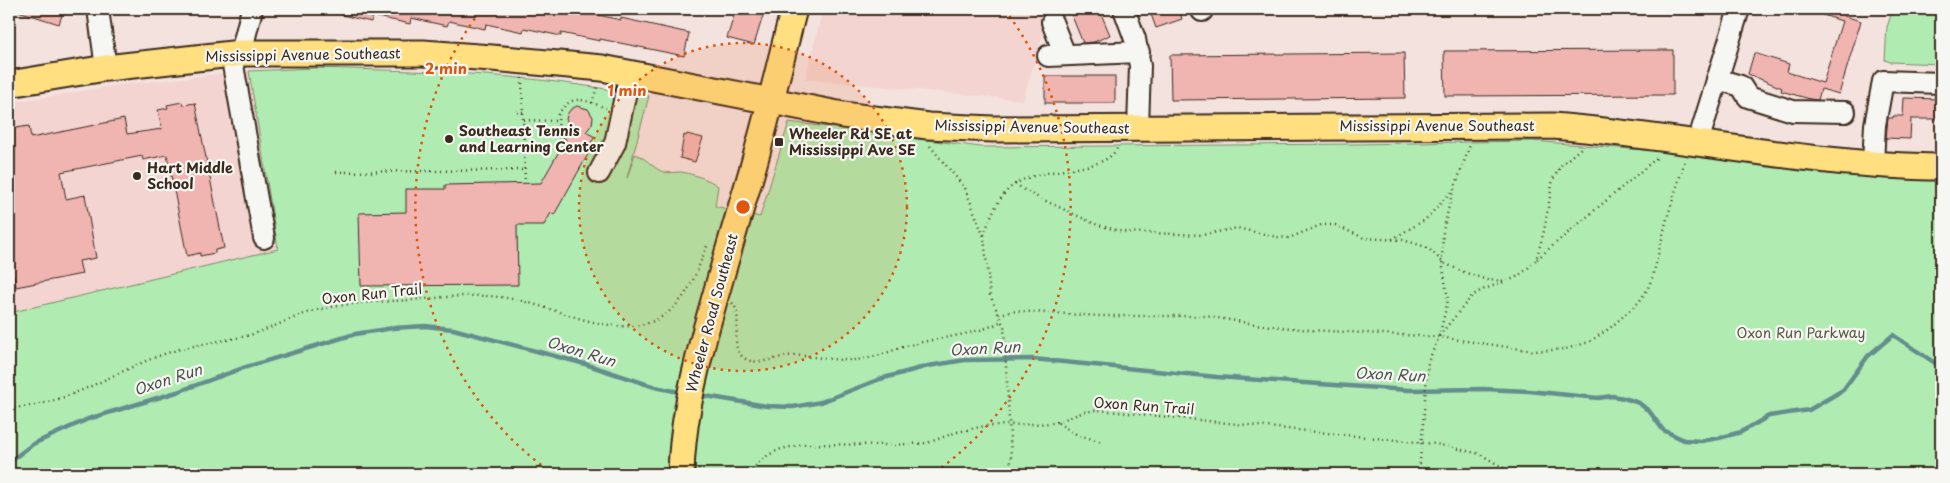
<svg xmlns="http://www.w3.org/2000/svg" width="1950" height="483" font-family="'Playpen Sans',sans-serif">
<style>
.built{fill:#f3d4d0}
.green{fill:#b0ecb2;stroke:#768b68}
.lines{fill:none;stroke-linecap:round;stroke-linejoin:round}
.stream{stroke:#648e8d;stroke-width:4.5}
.building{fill:#f0b4b1;stroke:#3b2a1e}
.minor-casing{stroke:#3b2a1e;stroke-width:24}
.major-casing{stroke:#3b2a1e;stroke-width:29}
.path{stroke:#3b2a1e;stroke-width:2.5;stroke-dasharray:1 4;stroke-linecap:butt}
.minor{stroke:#f6f6f2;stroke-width:20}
.major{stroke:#ffdf80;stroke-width:25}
.ring{fill:none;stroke:#df570d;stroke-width:2.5;stroke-dasharray:2.5 5}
.poi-dot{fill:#3b2a1e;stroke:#f6f6f2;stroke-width:2}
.labels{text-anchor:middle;stroke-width:4.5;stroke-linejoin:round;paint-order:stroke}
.street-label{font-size:14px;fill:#3b2a1e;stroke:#f6f6f2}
.poi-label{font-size:14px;font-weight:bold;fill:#3b2a1e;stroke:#f6f6f2;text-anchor:start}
.park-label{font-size:14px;fill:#585a43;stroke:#f6f6f2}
.water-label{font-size:15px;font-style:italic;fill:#4c544c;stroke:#f6f6f2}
.centre{fill:#df570d;stroke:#f6f6f2;stroke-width:2.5}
.ring-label{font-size:15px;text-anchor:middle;font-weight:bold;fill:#df570d;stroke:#f6f6f2;stroke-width:4.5;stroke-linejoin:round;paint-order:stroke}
</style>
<rect width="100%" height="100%" fill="#f4e2de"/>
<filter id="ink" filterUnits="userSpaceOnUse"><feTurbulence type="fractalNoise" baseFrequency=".02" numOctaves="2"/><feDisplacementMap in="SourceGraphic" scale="10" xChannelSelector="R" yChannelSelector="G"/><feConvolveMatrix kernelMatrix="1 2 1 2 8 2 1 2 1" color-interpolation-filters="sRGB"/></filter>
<g filter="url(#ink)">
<g class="built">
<polygon points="823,9 1050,9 1023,100 805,79"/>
<polygon points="249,71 278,249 9,314 9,103 119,85"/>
</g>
<g class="green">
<polygon points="1893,9 1941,9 1941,64 1890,62 1885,60 1887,27"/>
<path d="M 315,68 C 380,70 445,71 509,77 C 556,81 603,88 649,96 L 627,178 L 635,154 C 645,157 652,167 661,171 C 668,174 674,172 681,172 C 690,173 711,180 718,186 L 715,206 L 760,217 L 789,122 L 981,147 L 1355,144 L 1532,141 L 1705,155 L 1705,157 L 1941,180 L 1941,474 L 9,474 L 9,313 L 278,249 L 249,71 Z"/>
</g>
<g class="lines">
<g class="stream">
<polyline points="699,395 767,406 793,407 821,402 880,379 928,366 965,360 1033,359 1217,377 1408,390 1483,389 1529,391 1598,398 1612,396 1624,398 1639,403 1650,412 1663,430 1684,440 1701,441 1719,438 1741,432 1769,416 1809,410 1843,390 1868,356 1893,335 1941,367"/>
<polyline points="9,462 33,444 88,419 177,392 243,368 355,334 393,328 425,326 453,329 585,364 655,387 684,393"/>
</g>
</g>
<g class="building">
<polygon points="18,9 64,9 59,24 18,11"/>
<polygon points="334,9 553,9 579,14 580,11 621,20 621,18 689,33 684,56 600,39 600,41 561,33 561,36 524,28 523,32 486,24 485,29 449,21 447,26 411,18 410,24 373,16 371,22 334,13"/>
<polygon points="736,9 765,9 754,45 727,38"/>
<polygon points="1069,9 1099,9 1110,35 1094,42 1083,43"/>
<polygon points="1149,9 1179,9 1182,19 1156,28"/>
<polygon points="1810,9 1846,9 1844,16 1861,21 1839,94 1821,89 1818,100 1810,99 1781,91 1782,88 1748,74 1754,53 1789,64 1787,72 1823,83 1842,21 1810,11"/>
<polygon points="1673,50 1673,95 1445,96 1444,51"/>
<polygon points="1404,53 1405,98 1171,100 1170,55"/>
<rect x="1045" y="76" width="70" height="27"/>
<polygon points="1904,98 1941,99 1941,119 1911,119 1910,139 1886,138 1888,118 1893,118 1893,116 1903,116"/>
<polygon points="182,102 183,105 195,103 224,248 215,250 215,253 200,256 200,253 187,256 167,155 143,160 142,156 61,172 66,199 85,195 96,258 79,261 82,274 16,287 14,275 9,276 9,129 29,126 31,138 124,119 127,134 162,129 158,110 168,108 167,105"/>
<polygon points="577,106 588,109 593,117 592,124 586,132 595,137 588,147 591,149 554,215 551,213 544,225 517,225 518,285 361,286 359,213 406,212 406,189 445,189 445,185 541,183 566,139 561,136 568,124 566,119 568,113 571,109"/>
<polygon points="687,134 703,138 695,162 680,158 684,135 686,136"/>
</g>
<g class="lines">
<defs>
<g id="minor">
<polyline points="98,9 106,68"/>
<polyline points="1124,9 1135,39 1140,66 1138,128"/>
<polyline points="1202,9 1202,11"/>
<polyline points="1052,22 1065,55"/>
<polyline points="241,53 252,9"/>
<polyline points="231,54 264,238"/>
<polyline points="1048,56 1139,52"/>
<polyline points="1717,79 1741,86 1748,97 1793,111 1845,112"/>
<polyline points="1698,142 1739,9"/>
<polyline points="1873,163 1875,125 1883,81 1941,83"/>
<polyline points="599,173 615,143 630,73"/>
</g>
<g id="major">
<path d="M 9,84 L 106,68 L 241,53 L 423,53 L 492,58 L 602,68 L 843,115 L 928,126 L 993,129 L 1553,126 C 1682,136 1811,166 1941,167"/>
<path d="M 681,474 C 682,425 693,380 705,333 C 719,282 734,231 749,181 C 766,124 779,66 794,9"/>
</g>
</defs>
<use href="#minor" class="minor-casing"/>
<use href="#major" class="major-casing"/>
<g class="path">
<polyline points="522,78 525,182"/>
<polyline points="592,103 597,87"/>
<polyline points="517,112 523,112"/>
<polyline points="524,120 557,121"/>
<path d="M 559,140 L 558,115 C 572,92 584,100 606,108"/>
<polyline points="930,146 965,188 984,237 990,295 1004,327 1011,457 1010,474"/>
<polyline points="336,172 525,170"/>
<polyline points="1015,184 1033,195 1095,224 1123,232 1203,235 1237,228 1277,237 1289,238 1321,225 1335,225 1364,238 1403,240 1423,246 1429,249 1444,263 1461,271 1487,280 1506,281"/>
<path d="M 984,235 C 990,218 996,201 1010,188 C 1037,163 1106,177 1118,146"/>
<polyline points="1392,239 1425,220 1453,190"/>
<polyline points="1537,259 1659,156"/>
<path d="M 732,303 C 746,317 727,345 743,357 C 754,367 774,358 787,356 C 812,354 838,363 863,359 C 879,357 894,349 910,345 C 934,338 983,334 1001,321"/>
<polyline points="999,314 1015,311 1100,316 1205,316 1261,325 1310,330 1439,337 1535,351 1566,349 1589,342 1610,328 1639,302 1647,290 1653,276 1666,222 1685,160"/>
<polyline points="1439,336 1472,296 1482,290 1515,278 1526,270 1536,260 1544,231 1553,179 1562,164 1581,148"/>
<path d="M 9,408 C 70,405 108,374 164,354 C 191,345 218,342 246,336 C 270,330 291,317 314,311 C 350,301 389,302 425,299 C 455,296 487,293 517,300 C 578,313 648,359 690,286 C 697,273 702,257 708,244"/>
<polyline points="1058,423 1076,434 1102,442"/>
<polyline points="9,461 17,474"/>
<polyline points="749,474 758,463 768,455 781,449 804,444 892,445 927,443 957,432 985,426 1054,423 1084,412 1099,410 1436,444 1480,454 1514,474"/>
<polyline points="1419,474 1428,362 1439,337 1448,300 1442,261 1443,231 1451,198 1470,145"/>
</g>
<use href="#minor" class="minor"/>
<use href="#major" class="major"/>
</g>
</g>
<circle cx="743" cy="207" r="164" fill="#df570d" fill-opacity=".12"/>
<g class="ring">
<circle cx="743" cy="207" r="164"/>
<path d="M553 474A328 328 0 0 1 481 10M1005 10A328 328 0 0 1 933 474"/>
</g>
<g class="poi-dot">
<circle cx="449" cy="139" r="5"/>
<rect x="774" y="137" width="10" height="10" rx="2.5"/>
<circle cx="137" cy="176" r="5"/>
</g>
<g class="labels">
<g class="street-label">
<text transform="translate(303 55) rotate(-1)" y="5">Mississippi Avenue Southeast</text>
<text x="1437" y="131">Mississippi Avenue Southeast</text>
<text transform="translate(1032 127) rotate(1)" y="5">Mississippi Avenue Southeast</text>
<text transform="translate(372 294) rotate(-6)" y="5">Oxon Run Trail</text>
<text transform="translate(712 313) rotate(-75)" y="5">Wheeler Road Southeast</text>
<text transform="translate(1144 406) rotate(4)" y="5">Oxon Run Trail</text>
</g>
<g class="poi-label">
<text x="459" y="136">Southeast Tennis<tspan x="459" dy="16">and Learning Center</tspan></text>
<text x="789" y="139">Wheeler Rd SE at<tspan x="789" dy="16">Mississippi Ave SE</tspan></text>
<text x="147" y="173">Hart Middle<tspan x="147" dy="16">School</tspan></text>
</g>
<g class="park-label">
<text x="1801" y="338">Oxon Run Parkway</text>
</g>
<g class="water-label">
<text transform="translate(985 349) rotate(-3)" y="5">Oxon Run</text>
<text transform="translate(581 352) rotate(17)" y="5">Oxon Run</text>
<text transform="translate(1390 375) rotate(3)" y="5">Oxon Run</text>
<text transform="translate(168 380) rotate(-18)" y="5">Oxon Run</text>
</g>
</g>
<circle cx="743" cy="207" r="8" class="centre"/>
<g class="ring-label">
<text x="446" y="74">2 min</text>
<text x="627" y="96">1 min</text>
</g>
<rect width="1950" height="483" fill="none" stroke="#f6f6f2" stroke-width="30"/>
<rect x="15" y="15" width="1920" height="453" fill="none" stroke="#3b2a1e" stroke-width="2" filter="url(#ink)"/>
</svg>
